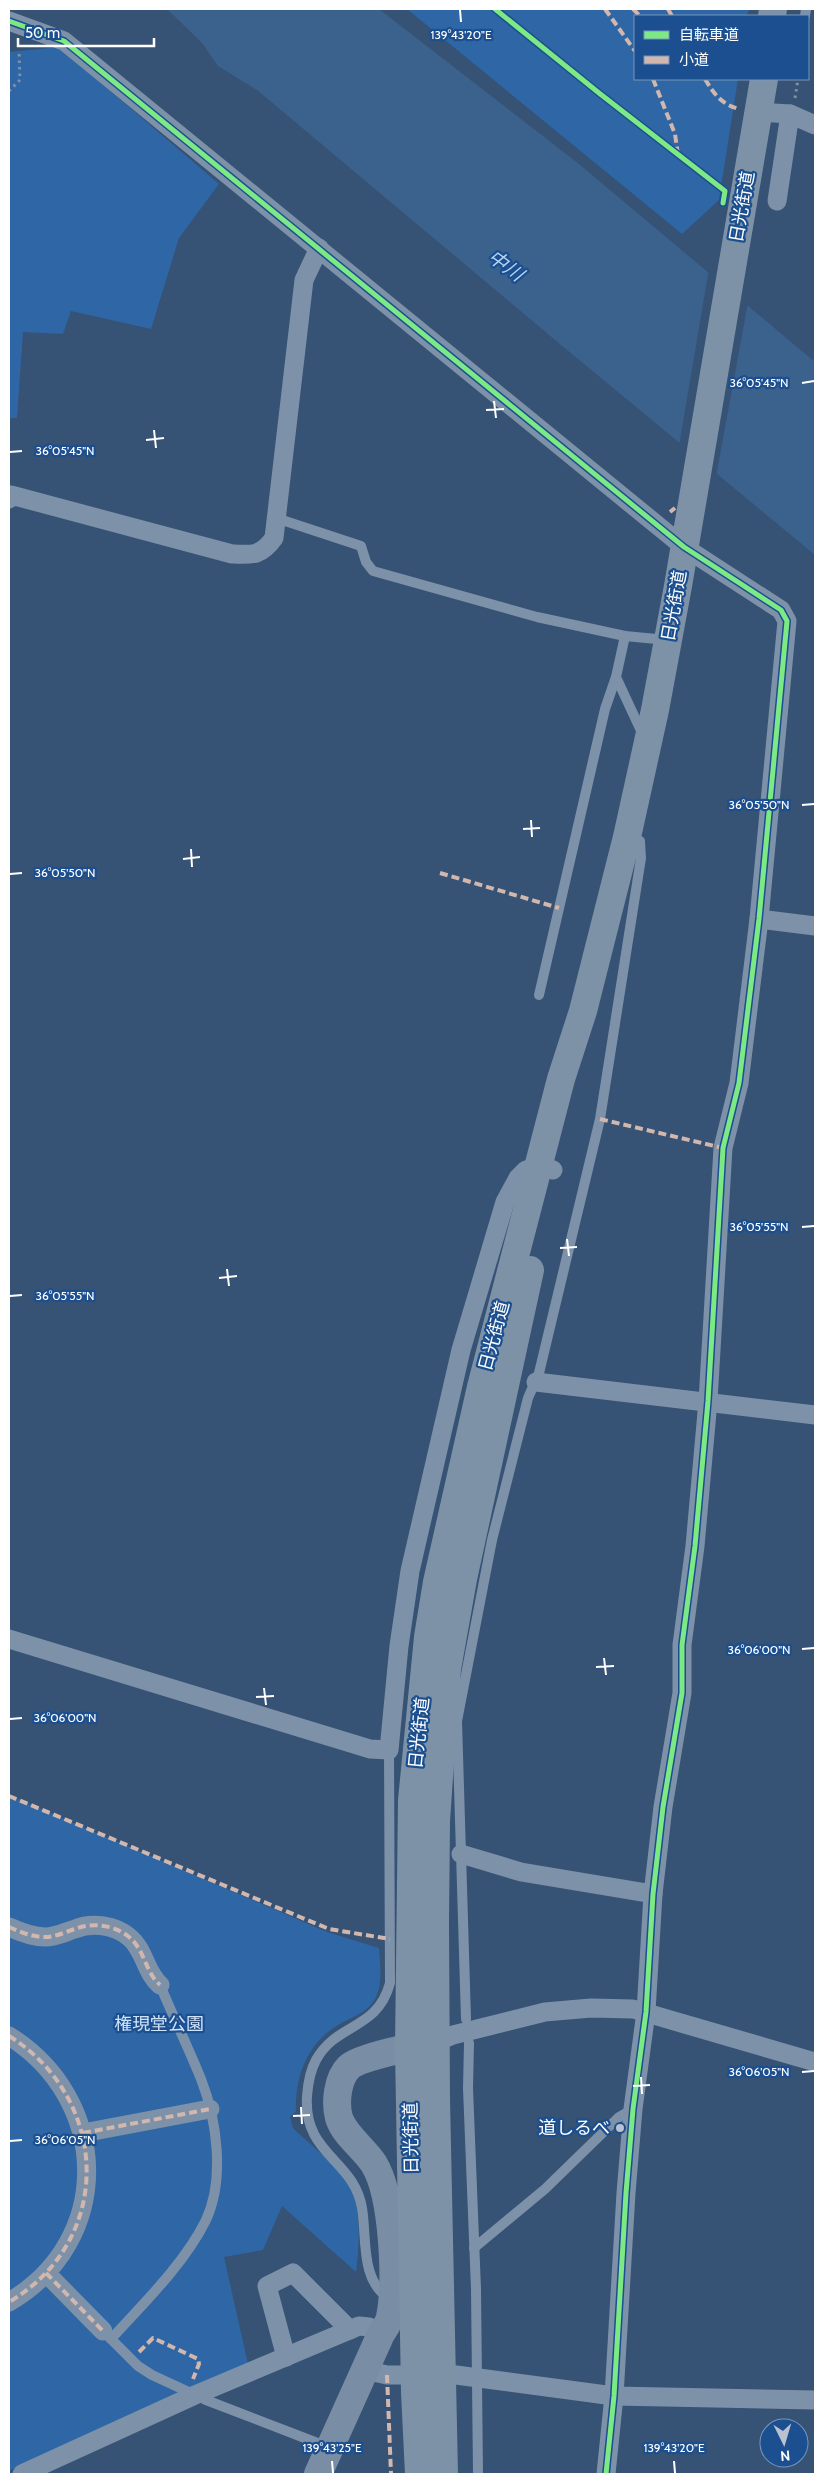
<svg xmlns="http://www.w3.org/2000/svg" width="824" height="2483" font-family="Cabin,'Noto Sans JP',sans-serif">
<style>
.green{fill:#2f66a5}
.water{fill:#3b618d}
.pier{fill:#365274}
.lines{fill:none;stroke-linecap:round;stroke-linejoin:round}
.path{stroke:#7d92a8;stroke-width:3;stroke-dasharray:2.5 4;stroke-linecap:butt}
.lane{stroke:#7d92a8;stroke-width:10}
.street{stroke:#7d92a8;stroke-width:19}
.secondary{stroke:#798da4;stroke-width:28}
.highway{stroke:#7e92a7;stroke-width:28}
.quiet{stroke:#d1b7ad;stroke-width:4;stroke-dasharray:8 4;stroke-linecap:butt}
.cycleway-casing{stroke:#1b4f8f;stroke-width:8}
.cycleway{stroke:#7ce984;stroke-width:5}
.ticks{fill:none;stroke:#fff;stroke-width:2}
.poi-dot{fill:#b9c2ce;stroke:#1b4f8f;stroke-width:2}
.labels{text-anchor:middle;stroke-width:4.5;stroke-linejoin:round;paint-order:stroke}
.street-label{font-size:18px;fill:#fff;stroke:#1b4f8f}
.park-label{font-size:18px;fill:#cfe3fa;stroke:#1b4f8f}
.poi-label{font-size:18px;fill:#fff;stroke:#1b4f8f;text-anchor:end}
.water-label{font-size:19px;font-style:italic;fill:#b5d3f5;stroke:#1b4f8f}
.ticks-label{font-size:12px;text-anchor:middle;fill:#fff;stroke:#1b4f8f;stroke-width:4.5;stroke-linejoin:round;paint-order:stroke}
</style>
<rect width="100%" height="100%" fill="#365274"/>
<g class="green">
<polygon points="407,9 749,9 747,16 635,16 635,79 738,79 719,200 682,234"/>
<polygon points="59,47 219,184 179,238 151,329 71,311 63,334 23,332 17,418 9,418 9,52"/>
<path d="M 9,1795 L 327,1932 L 379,1948 C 380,1964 383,1982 376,1997 C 369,2012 354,2016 340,2024 C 308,2042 295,2075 296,2111 L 290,2117 L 293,2128 C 311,2146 338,2164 350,2187 C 362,2208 359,2249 356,2272 L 282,2206 L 263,2250 L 224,2257 L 248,2364 L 9,2471 Z"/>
</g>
<polygon class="water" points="167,9 379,9 579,164 815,362 815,555 561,345 257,90 218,66 202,43"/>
<polygon class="pier" points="709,269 748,302 716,477 679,446"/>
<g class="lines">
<g class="path">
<polyline points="9,91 20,80 19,51"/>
<polyline points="795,98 798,79"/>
</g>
<g class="lane">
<polyline points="805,16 806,9"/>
<polyline points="276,518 361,546 366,562 373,571 537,617 625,636"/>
<polyline points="643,735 616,677 625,636 667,640"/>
<polyline points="539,995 605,709 616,677"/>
<polyline points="451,1720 457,1721 466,2019"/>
<polyline points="457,1721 492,1540 528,1398 539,1373 600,1119 641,858 640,841 628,837"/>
<polyline points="469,2043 468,2088 476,2289 478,2474"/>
<polyline points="474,2248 545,2189 619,2117 633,2109"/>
<path d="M 389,2298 C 360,2281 367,2237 362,2208 C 354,2159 303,2155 307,2096 C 308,2083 310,2071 316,2060 C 337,2022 377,2031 390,1983 L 389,1750"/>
<polyline points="107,2335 138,2366 152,2375 206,2400 328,2447"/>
<path d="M 111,2339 C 143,2304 185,2263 206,2220 C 225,2179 217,2120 201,2079 C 188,2047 173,2016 160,1985"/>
</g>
<g class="street">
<polyline points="9,21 64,41 684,547 781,610 787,621 759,919 739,1083 723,1148 708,1401 695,1546 682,1645 682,1693 663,1807 653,1894 646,2012 633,2109 626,2193 614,2396 606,2474"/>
<polyline points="758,112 790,114 815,125"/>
<polyline points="777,201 790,114"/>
<path d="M 9,499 L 11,495 L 232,554 C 253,555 261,556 274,538 L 304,280 L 319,248"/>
<polyline points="759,919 815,926"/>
<polyline points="536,1382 815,1415"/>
<polyline points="9,1639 370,1749 389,1750 399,1646 410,1571 461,1350 505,1202 518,1178 526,1170 539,1166 553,1170"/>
<polyline points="461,1854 521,1872 653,1894"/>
<path d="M 9,1927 C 20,1932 32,1937 45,1937 C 56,1937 65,1932 75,1929 C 92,1922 115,1925 129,1937 C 145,1950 145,1972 160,1985"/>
<path d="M 9,2036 C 110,2099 115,2240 9,2302"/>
<polyline points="436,2042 453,2035 545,2012 591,2008 633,2009 815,2062"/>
<polyline points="83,2133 210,2109"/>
<polyline points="46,2273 103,2331"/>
<polyline points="286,2357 267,2286 293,2273 350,2330"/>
<polyline points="365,2370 387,2375 403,2375"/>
<polyline points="456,2375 614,2396 815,2400"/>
<polyline points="22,2474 195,2395 359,2326 369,2327 381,2334"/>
</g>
<path class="secondary" d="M 318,2474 L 381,2334 C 384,2329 389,2323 390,2317 C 397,2281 393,2195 374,2164 C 364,2148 345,2136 339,2118 C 335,2103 337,2079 349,2067 C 360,2057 415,2046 432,2043"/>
<g class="highway">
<polyline points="772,16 773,9"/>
<polyline points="419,2474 415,2392 409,2048 412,1800 428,1637 437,1582 481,1387 561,1079 583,1011 627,837 655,710 678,586 764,79"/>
<polyline points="444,2474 436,2099 435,1923 436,1821 443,1718 447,1669 463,1579 530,1270"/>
</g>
<g class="quiet">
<polyline points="605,9 635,51"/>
<polyline points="633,9 640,16"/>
<polyline points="668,9 672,16"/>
<polyline points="653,79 675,134 678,155"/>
<path d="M 705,79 C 714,94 721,104 739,109"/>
<polyline points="670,512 675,508"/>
<polyline points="440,873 559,908"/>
<polyline points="600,1119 723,1148"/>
<polyline points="9,1796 329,1929 390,1939"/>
<path d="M 9,1927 C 20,1932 32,1937 45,1937 C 56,1937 65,1932 75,1929 C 92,1922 115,1925 129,1937 C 145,1950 145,1972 160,1985"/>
<path d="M 9,2036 C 110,2099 115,2240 9,2302"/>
<polyline points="83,2133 210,2109"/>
<polyline points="46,2273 103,2331"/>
<polyline points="139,2352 153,2338 198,2359 199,2364 193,2379"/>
<polyline points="387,2375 391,2474"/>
</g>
<defs>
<g id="cycleway">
<polyline points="495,9 599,93 725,191 723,203"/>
<polyline points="9,21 64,41 684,547 781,610 787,621 759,919 739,1083 723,1148 708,1401 695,1546 682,1645 682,1693 663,1807 653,1894 646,2012 633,2109 626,2193 614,2396 606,2474"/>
</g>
</defs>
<use href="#cycleway" class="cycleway-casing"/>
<use href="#cycleway" class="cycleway"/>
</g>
<path class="ticks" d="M 460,10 L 461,22M 802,383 L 814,381M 494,401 L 496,418M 486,410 L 504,409M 154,430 L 156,448M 146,440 L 164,438M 10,452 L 22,451M 802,805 L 814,804M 531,820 L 532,837M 523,829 L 540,828M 191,849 L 192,867M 183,859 L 200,857M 10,874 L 22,873M 802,1227 L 814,1226M 567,1239 L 569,1256M 560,1248 L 577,1247M 227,1269 L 229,1286M 219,1278 L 237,1276M 10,1296 L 22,1295M 802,1649 L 814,1648M 604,1658 L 606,1675M 596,1667 L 614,1666M 264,1688 L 266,1705M 256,1697 L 274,1696M 10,1719 L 22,1718M 802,2072 L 814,2071M 641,2077 L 642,2094M 633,2086 L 650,2085M 301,2107 L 302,2124M 293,2116 L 310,2115M 10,2141 L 22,2140M 332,2461 L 333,2473M 674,2461 L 675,2473"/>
<circle class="poi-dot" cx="620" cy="2128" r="5"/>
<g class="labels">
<g class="street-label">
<text transform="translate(742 207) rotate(-80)" y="6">日光街道</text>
<text transform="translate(674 606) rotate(-80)" y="6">日光街道</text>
<text transform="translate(494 1336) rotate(-75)" y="6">日光街道</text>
<text transform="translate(419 1733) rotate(-84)" y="6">日光街道</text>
<text transform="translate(411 2138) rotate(-91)" y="6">日光街道</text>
</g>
<g class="park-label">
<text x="159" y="2030">権現堂公園</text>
</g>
<g class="poi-label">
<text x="610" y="2134">道しるべ</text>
</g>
<g class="water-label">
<text transform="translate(506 265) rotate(36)" y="7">中川</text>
</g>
</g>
<g class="ticks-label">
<text x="461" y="39">139°43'20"E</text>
<text x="759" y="387">36°05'45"N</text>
<text x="65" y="455">36°05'45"N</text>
<text x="759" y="809">36°05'50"N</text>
<text x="65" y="877">36°05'50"N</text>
<text x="759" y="1231">36°05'55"N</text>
<text x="65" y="1300">36°05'55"N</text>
<text x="759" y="1654">36°06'00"N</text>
<text x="65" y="1722">36°06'00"N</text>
<text x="759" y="2076">36°06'05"N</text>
<text x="65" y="2144">36°06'05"N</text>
<text x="332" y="2452">139°43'25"E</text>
<text x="674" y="2452">139°43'20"E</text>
</g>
<rect width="824" height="2483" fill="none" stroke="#ffffff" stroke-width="20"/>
<rect x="634" y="15" width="175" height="65" fill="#1b4f8f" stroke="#7695bc"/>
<rect x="644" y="31" width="25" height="8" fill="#7ce984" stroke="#7695bc"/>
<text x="679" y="40" font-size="15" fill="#ffffff">自転車道</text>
<rect x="644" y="56" width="25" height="8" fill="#d1b7ad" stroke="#7695bc"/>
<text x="679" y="65" font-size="15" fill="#ffffff">小道</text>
<g transform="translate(784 2443) rotate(175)"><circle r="24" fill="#1b4f8f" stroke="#7695bc"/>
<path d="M0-4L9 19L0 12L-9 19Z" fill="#b9c2ce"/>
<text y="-8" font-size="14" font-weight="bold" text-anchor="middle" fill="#ffffff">N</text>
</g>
<path d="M18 38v8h136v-8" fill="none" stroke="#ffffff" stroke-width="2.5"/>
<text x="25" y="38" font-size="15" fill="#ffffff" stroke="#1b4f8f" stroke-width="4" paint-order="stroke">50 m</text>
</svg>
